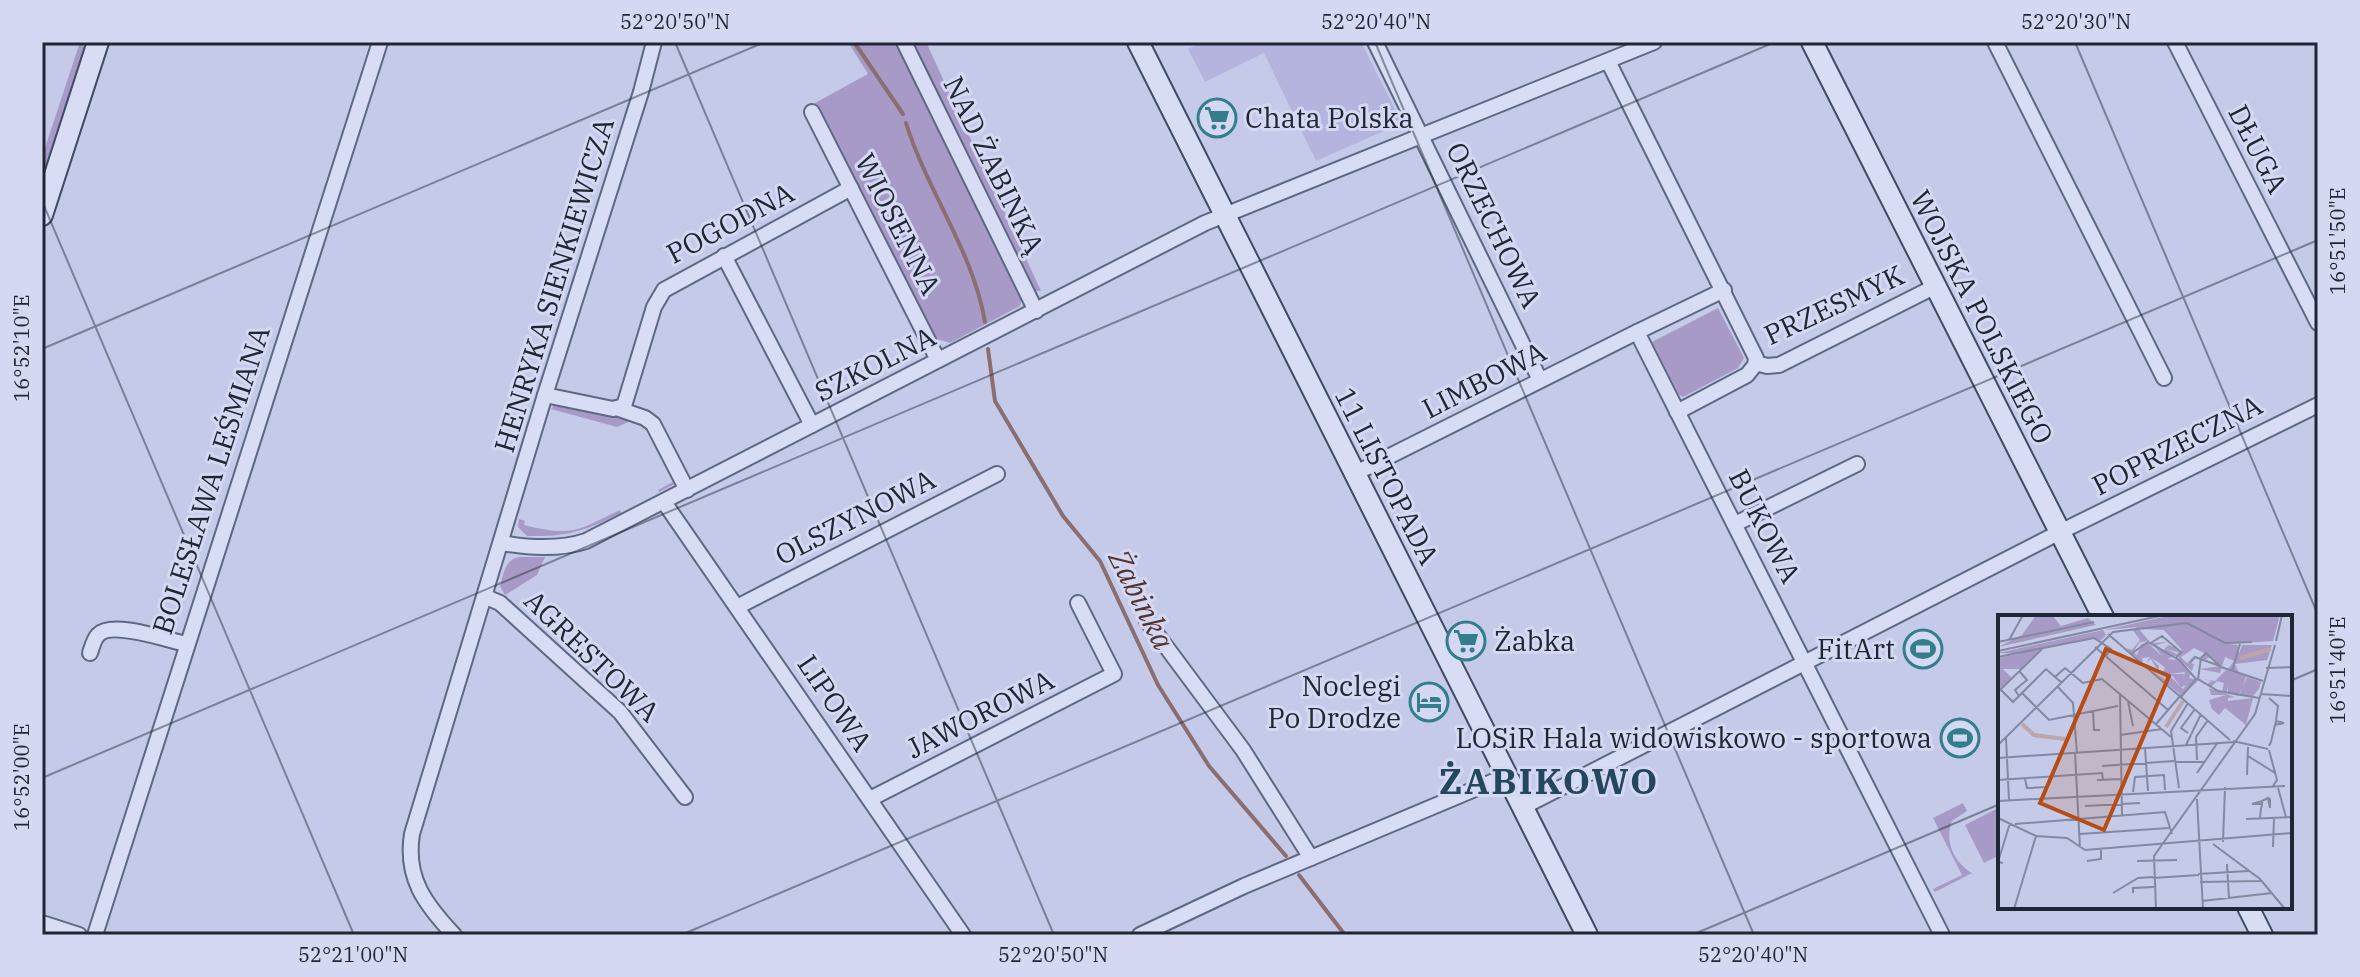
<svg xmlns="http://www.w3.org/2000/svg" width="2360" height="977" font-family="'IBM Plex Serif',serif">
<style>
.farmland{fill:#b4b4de}
.green{fill:#a79ac6}
.lines{fill:none;stroke-linecap:round;stroke-linejoin:round}
.stream{stroke:#8a6e71;stroke-width:4}
.street-casing{stroke:#5d6982;stroke-width:18}
.secondary-casing{stroke:#404c64;stroke-width:24}
.street{stroke:#d8dcf5;stroke-width:14}
.secondary{stroke:#d8dcf5;stroke-width:20}
.ticks{fill:none;stroke:#202734;stroke-width:2;stroke-opacity:0.45}
.labels{text-anchor:middle;stroke-width:6;stroke-linejoin:round;paint-order:stroke}
.poi-label{font-size:28px;fill:#202734;stroke:#d4d8f2;text-anchor:end}
.street-label{font-size:28px;fill:#202734;stroke:#d4d8f2}
.water-label{font-size:30px;font-style:italic;fill:#523430;stroke:#d4d8f2}
.district-label{font-size:36px;font-weight:bold;letter-spacing:2px;fill:#23475c;stroke:#d4d8f2}
.inset-river{fill:none;stroke:#bda6aa;stroke-width:4}
.inset-road{fill:none;stroke:#8389a1;stroke-width:2}
.view{fill:#b64c16;fill-opacity:0.15;stroke:#b64c16;stroke-width:4}
.inset-edge{fill:none;stroke:#202734;stroke-width:4}
.neatline{fill:none;stroke:#202734;stroke-width:3}
.ticks-label{font-size:20px;text-anchor:middle;fill:#202734}
</style>
<rect width="100%" height="100%" fill="#c5cae9"/>
<polygon class="farmland" points="1203,42 1361,42 1402,123 1316,161 1264,53 1205,82 1188,49"/>
<g class="green">
<polygon points="80,42 85,48 86,55 42,186 42,157"/>
<polygon points="848,42 899,42 1022,299 1020,306 950,343 941,340 937,342 815,103 868,74"/>
<polygon points="911,42 926,42 1041,291 1034,291"/>
<polygon points="1718,308 1744,358 1738,368 1683,397 1679,395 1652,342"/>
<path d="M 562,403 C 582,407 640,413 651,428 C 662,442 668,462 677,478 L 677,483 L 659,492 L 658,490 L 676,480 L 650,430 L 635,419 L 617,427 L 551,409 L 555,404 Z"/>
<path d="M 620,510 L 621,513 C 585,531 568,537 527,536 L 518,527 L 519,519 L 525,521 L 524,525 C 572,537 577,531 620,510 Z"/>
<path d="M 519,557 L 545,557 L 537,575 L 505,595 L 500,586 C 504,573 505,560 519,557 Z"/>
<path d="M 1963,803 L 1967,811 L 1952,821 C 1944,840 1954,863 1972,873 L 1935,892 L 1933,889 L 1962,875 L 1933,818 Z"/>
<polygon points="2000,807 2000,855 1984,863 1965,825"/>
</g>
<g class="lines">
<g class="stream">
<polyline points="854,42 903,114"/>
<path d="M 906,123 C 927,191 973,251 985,322"/>
<polyline points="988,349 995,401 1063,516 1100,561 1158,685 1209,766 1286,856"/>
<polyline points="1299,875 1345,935"/>
</g>
<defs>
<g id="street">
<polyline points="904,42 1036,311"/>
<polyline points="1375,42 1540,380"/>
<polyline points="1995,42 2164,378"/>
<polyline points="2175,42 2318,323"/>
<polyline points="1608,61 1756,358 1755,365 1747,375 1677,412"/>
<polyline points="812,112 938,360"/>
<polyline points="724,256 812,425"/>
<polyline points="1724,290 1637,332 1942,935"/>
<polyline points="1756,363 1767,366 1779,365 1934,287"/>
<polyline points="545,395 613,409 624,406 654,307 664,290 851,188"/>
<polyline points="619,409 645,418 653,424 687,490"/>
<polyline points="1354,474 1637,332"/>
<polyline points="664,502 963,935"/>
<polyline points="1735,524 1857,464"/>
<path d="M 502,543 C 530,548 559,550 586,541 L 1205,223 L 1654,42"/>
<polyline points="486,597 500,603 620,712 685,797"/>
<polyline points="737,607 997,474"/>
<polyline points="1147,621 1243,750 1311,858"/>
<path d="M 90,653 C 92,647 94,639 98,635 C 111,620 167,640 186,644"/>
<polyline points="870,799 1114,674 1078,603"/>
<polyline points="1523,807 2060,532 2318,405"/>
<polyline points="42,923 79,935"/>
<polyline points="95,935 380,42"/>
<path d="M 454,935 C 425,904 405,878 412,834 L 545,395 L 641,92 L 654,42"/>
<polyline points="1140,935 1244,886 1506,776"/>
</g>
<g id="secondary">
<polyline points="1138,42 1587,935"/>
<polyline points="1812,42 2103,617"/>
<polyline points="42,215 98,42"/>
<polyline points="2248,907 2262,935"/>
</g>
</defs>
<use href="#street" class="street-casing"/>
<use href="#secondary" class="secondary-casing"/>
<use href="#street" class="street"/>
<use href="#secondary" class="secondary"/>
</g>
<path class="ticks" d="M 675,42 L 1054,935M 1375,42 L 1754,935M 2075,42 L 2318,615M 42,201 L 354,935M 42,349 L 765,42M 2290,681 L 2318,669M 42,778 L 1775,42M 681,935 L 2318,240M 1692,935 L 2000,804"/>
<defs>
<symbol id="supermarket-ring" viewBox="-11 -11 22 22"><circle r="9.5" fill="#d4d8f2" stroke="#347e8b" stroke-width="1.5"/><path d="M-6-5.5h2.5l.6 2H6L4.5 2H-2.5L-4.4-4H-6ZM-1.5 3.2a1.3 1.3 0 1 0 .1 0ZM3 3.2a1.3 1.3 0 1 0 .1 0Z" fill="#347e8b"/></symbol>
<symbol id="stadium-ring" viewBox="-11 -11 22 22"><circle r="9.5" fill="#d4d8f2" stroke="#347e8b" stroke-width="1.5"/><path d="M0-5a6.5 5 0 1 0 0 10a6.5 5 0 1 0 0-10ZM-3.5-1.8h7v3.6h-7Z" fill="#347e8b"/></symbol>
<symbol id="hotel-ring" viewBox="-11 -11 22 22"><circle r="9.5" fill="#d4d8f2" stroke="#347e8b" stroke-width="1.5"/><path d="M-6-4.5h1.5V1H6V5H4.5V3h-9V5H-6ZM-4 0a1.8 1.8 0 1 1 3.6 0ZM.5 0V-2.5h3Q6-2.5 6 0Z" fill="#347e8b"/></symbol>
</defs>
<g fill-rule="evenodd">
<use href="#supermarket-ring" x="1195" y="96" width="44" height="44"/>
<use href="#supermarket-ring" x="1444" y="619" width="44" height="44"/>
<use href="#stadium-ring" x="1901" y="627" width="44" height="44"/>
<use href="#hotel-ring" x="1407" y="680" width="44" height="44"/>
<use href="#stadium-ring" x="1938" y="716" width="44" height="44"/>
</g>
<g class="labels">
<g class="poi-label">
<text x="1245" y="128" text-anchor="start">Chata Polska</text>
<text x="1494" y="651" text-anchor="start">Żabka</text>
<text x="1895" y="659">FitArt</text>
<text x="1401" y="696">Noclegi<tspan x="1401" dy="32">Po Drodze</tspan></text>
<text x="1932" y="748">LOSiR Hala widowiskowo - sportowa</text>
</g>
<g class="street-label">
<text transform="translate(2258 149) rotate(63)" y="10">DŁUGA</text>
<text transform="translate(994 165) rotate(64)" y="10">NAD ŻABINKĄ</text>
<text transform="translate(730 223) rotate(-28)" y="10">POGODNA</text>
<text transform="translate(898 224) rotate(63)" y="10">WIOSENNA</text>
<text transform="translate(1494 225) rotate(64)" y="10">ORZECHOWA</text>
<text transform="translate(554 285) rotate(-73)" y="10">HENRYKA SIENKIEWICZA</text>
<text transform="translate(1834 305) rotate(-25)" y="10">PRZESMYK</text>
<text transform="translate(1982 317) rotate(63)" y="10">WOJSKA POLSKIEGO</text>
<text transform="translate(875 364) rotate(-27)" y="10">SZKOLNA</text>
<text transform="translate(1484 380) rotate(-27)" y="10">LIMBOWA</text>
<text transform="translate(2177 445) rotate(-27)" y="10">POPRZECZNA</text>
<text transform="translate(1387 476) rotate(63)" y="10">11 LISTOPADA</text>
<text transform="translate(211 480) rotate(-72)" y="10">BOLESŁAWA LEŚMIANA</text>
<text transform="translate(855 517) rotate(-27)" y="10">OLSZYNOWA</text>
<text transform="translate(1765 526) rotate(63)" y="10">BUKOWA</text>
<text transform="translate(592 656) rotate(44)" y="10">AGRESTOWA</text>
<text transform="translate(835 703) rotate(56)" y="10">LIPOWA</text>
<text transform="translate(980 714) rotate(-27)" y="10">JAWOROWA</text>
</g>
<g class="water-label">
<text transform="translate(1141 600) rotate(63)" y="10">Żabinka</text>
</g>
<g class="district-label">
<text x="1549" y="794">ŻABIKOWO</text>
</g>
</g>
<g transform="translate(1998 615)">
<rect width="294" height="294" fill="#c5cae9"/>
<path d="M 38,0 L 54,0 L 63,11 L 90,3 L 98,10 L 0,32 L 24,20 ZM 174,0 L 205,1 L 282,0 L 275,26 L 231,29 L 240,30 L 241,39 L 244,30 L 274,30 L 269,45 L 237,49 L 241,58 L 230,54 L 236,46 L 227,42 L 222,58 L 201,54 L 223,51 L 213,42 L 204,46 L 206,38 L 196,33 L 183,42 L 189,48 L 198,39 L 191,48 L 196,49 L 194,56 L 180,44 L 184,35 L 166,15 L 141,14 L 151,26 L 142,27 L 135,37 L 139,40 L 143,29 L 150,28 L 164,41 L 154,28 L 169,27 L 158,30 L 166,35 L 170,30 L 176,32 L 182,38 L 168,34 L 181,40 L 169,44 L 180,45 L 193,58 L 191,63 L 201,65 L 184,81 L 153,55 L 167,65 L 172,61 L 185,74 L 188,70 L 183,72 L 173,59 L 186,59 L 185,63 L 187,57 L 164,60 L 167,53 L 160,47 L 153,43 L 161,51 L 160,56 L 153,44 L 148,48 L 152,42 L 144,43 L 145,48 L 128,33 L 134,35 L 142,25 L 134,14 L 139,12 L 107,15 ZM 105,15 L 108,20 L 101,27 L 94,23 L 42,34 L 24,54 L 5,54 L 14,63 L 0,75 L 0,43 L 22,39 L 0,38 ZM 228,55 L 248,61 L 245,71 L 249,62 L 263,67 L 261,74 L 255,81 L 241,81 L 244,74 L 240,81 L 230,78 L 230,70 L 229,78 L 224,76 L 226,68 L 219,66 L 213,72 L 209,69 L 214,66 L 199,63 L 217,66 ZM 211,73 L 237,82 L 230,83 L 230,86 L 255,83 L 248,110 L 227,93 L 221,100 L 214,94 L 211,85 L 228,80 L 213,80 Z" fill="#a79ac6"/>
<path class="inset-river" d="M 242,43 L 273,34M 24,109 L 36,120 L 67,124M 168,112 L 185,86"/>
<path class="inset-road" d="M 110,19 L 232,125M 11,25 L 25,0M 278,26 L 284,0M 0,27 L 96,7M 153,28 L 164,21 L 183,37 L 178,43M 97,32 L 170,95M 0,36 L 166,0M 133,39 L 150,27 L 181,45 L 198,64 L 183,82M 0,42 L 96,23 L 113,34 L 107,42M 203,43 L 200,64 L 220,76 L 261,83M 203,43 L 208,38 L 223,52 L 265,66M 192,48 L 197,42 L 222,51M 268,53 L 294,52M 234,56 L 242,29M 63,67 L 57,62 L 67,53 L 85,68 L 104,64 L 173,122M 59,71 L 75,88 L 79,138M 2,74 L 15,87 L 48,54 L 57,62M 1,76 L 44,34M 24,78 L 51,105 L 120,91M 122,79 L 124,200M 262,79 L 294,81M 21,81 L 17,75 L 29,65 L 22,57M 271,83 L 280,91 L 278,106M 130,86 L 135,111M 95,96 L 96,115 L 102,115M 158,109 L 183,80M 190,118 L 183,113 L 197,94M 122,120 L 164,114M 8,123 L 11,185M 235,126 L 270,134M 0,130 L 115,17 L 189,8 L 227,28 L 254,27M 188,130 L 203,99M 271,131 L 273,127 L 277,110 L 278,106 L 286,108 L 277,110M 147,133 L 150,176M 271,135 L 279,165 L 275,171M 77,138 L 82,233M 250,141 L 277,158M 0,143 L 237,127M 199,145 L 198,122 L 210,105M 177,147 L 207,147M 104,151 L 176,146M 199,158 L 220,127M 249,160 L 250,132M 27,164 L 29,173 L 49,172M 0,165 L 104,158 L 105,165M 99,165 L 123,164M 181,173 L 173,116 L 190,88M 280,173 L 288,202M 135,177 L 137,162 L 166,160 L 167,175M 199,184 L 205,294M 0,186 L 287,171M 264,186 L 270,183 L 272,193 L 272,184 L 270,183M 87,191 L 142,188M 0,203 L 38,221 L 69,223 L 87,235 L 294,218M 262,203 L 263,194 L 264,190 L 264,186 L 254,189 L 264,189M 248,204 L 294,202M 17,209 L 167,197 L 174,219M 82,219 L 171,213M 225,227 L 227,172M 215,229 L 262,264 L 287,294M 275,232 L 276,202M 89,246 L 103,244 L 103,234M 139,246 L 179,245M 5,248 L 0,247 L 12,208M 229,249 L 231,284M 200,259 L 250,256M 155,263 L 201,260M 202,267 L 263,266M 115,278 L 140,263 L 155,262M 135,278 L 135,273 L 156,272M 204,286 L 274,278M 16,294 L 38,221M 158,294 L 156,241 L 257,99 L 277,30"/>
<path class="view" d="M 108,34 L 171,61 L 106,215 L 42,188 Z"/>
<rect width="294" height="294" class="inset-edge"/>
</g>
<rect width="2360" height="977" fill="none" stroke="#d4d8f2" stroke-width="88"/>
<rect x="44" y="44" width="2272" height="889" class="neatline"/>
<g class="ticks-label">
<text x="675" y="29">52°20'50"N</text>
<text x="1376" y="29">52°20'40"N</text>
<text x="2076" y="29">52°20'30"N</text>
<text transform="translate(2338 241) rotate(-90)" y="7">16°51'50"E</text>
<text transform="translate(22 348) rotate(-90)" y="7">16°52'10"E</text>
<text transform="translate(2338 670) rotate(-90)" y="7">16°51'40"E</text>
<text transform="translate(22 777) rotate(-90)" y="7">16°52'00"E</text>
<text x="353" y="962">52°21'00"N</text>
<text x="1053" y="962">52°20'50"N</text>
<text x="1753" y="962">52°20'40"N</text>
</g>
</svg>
